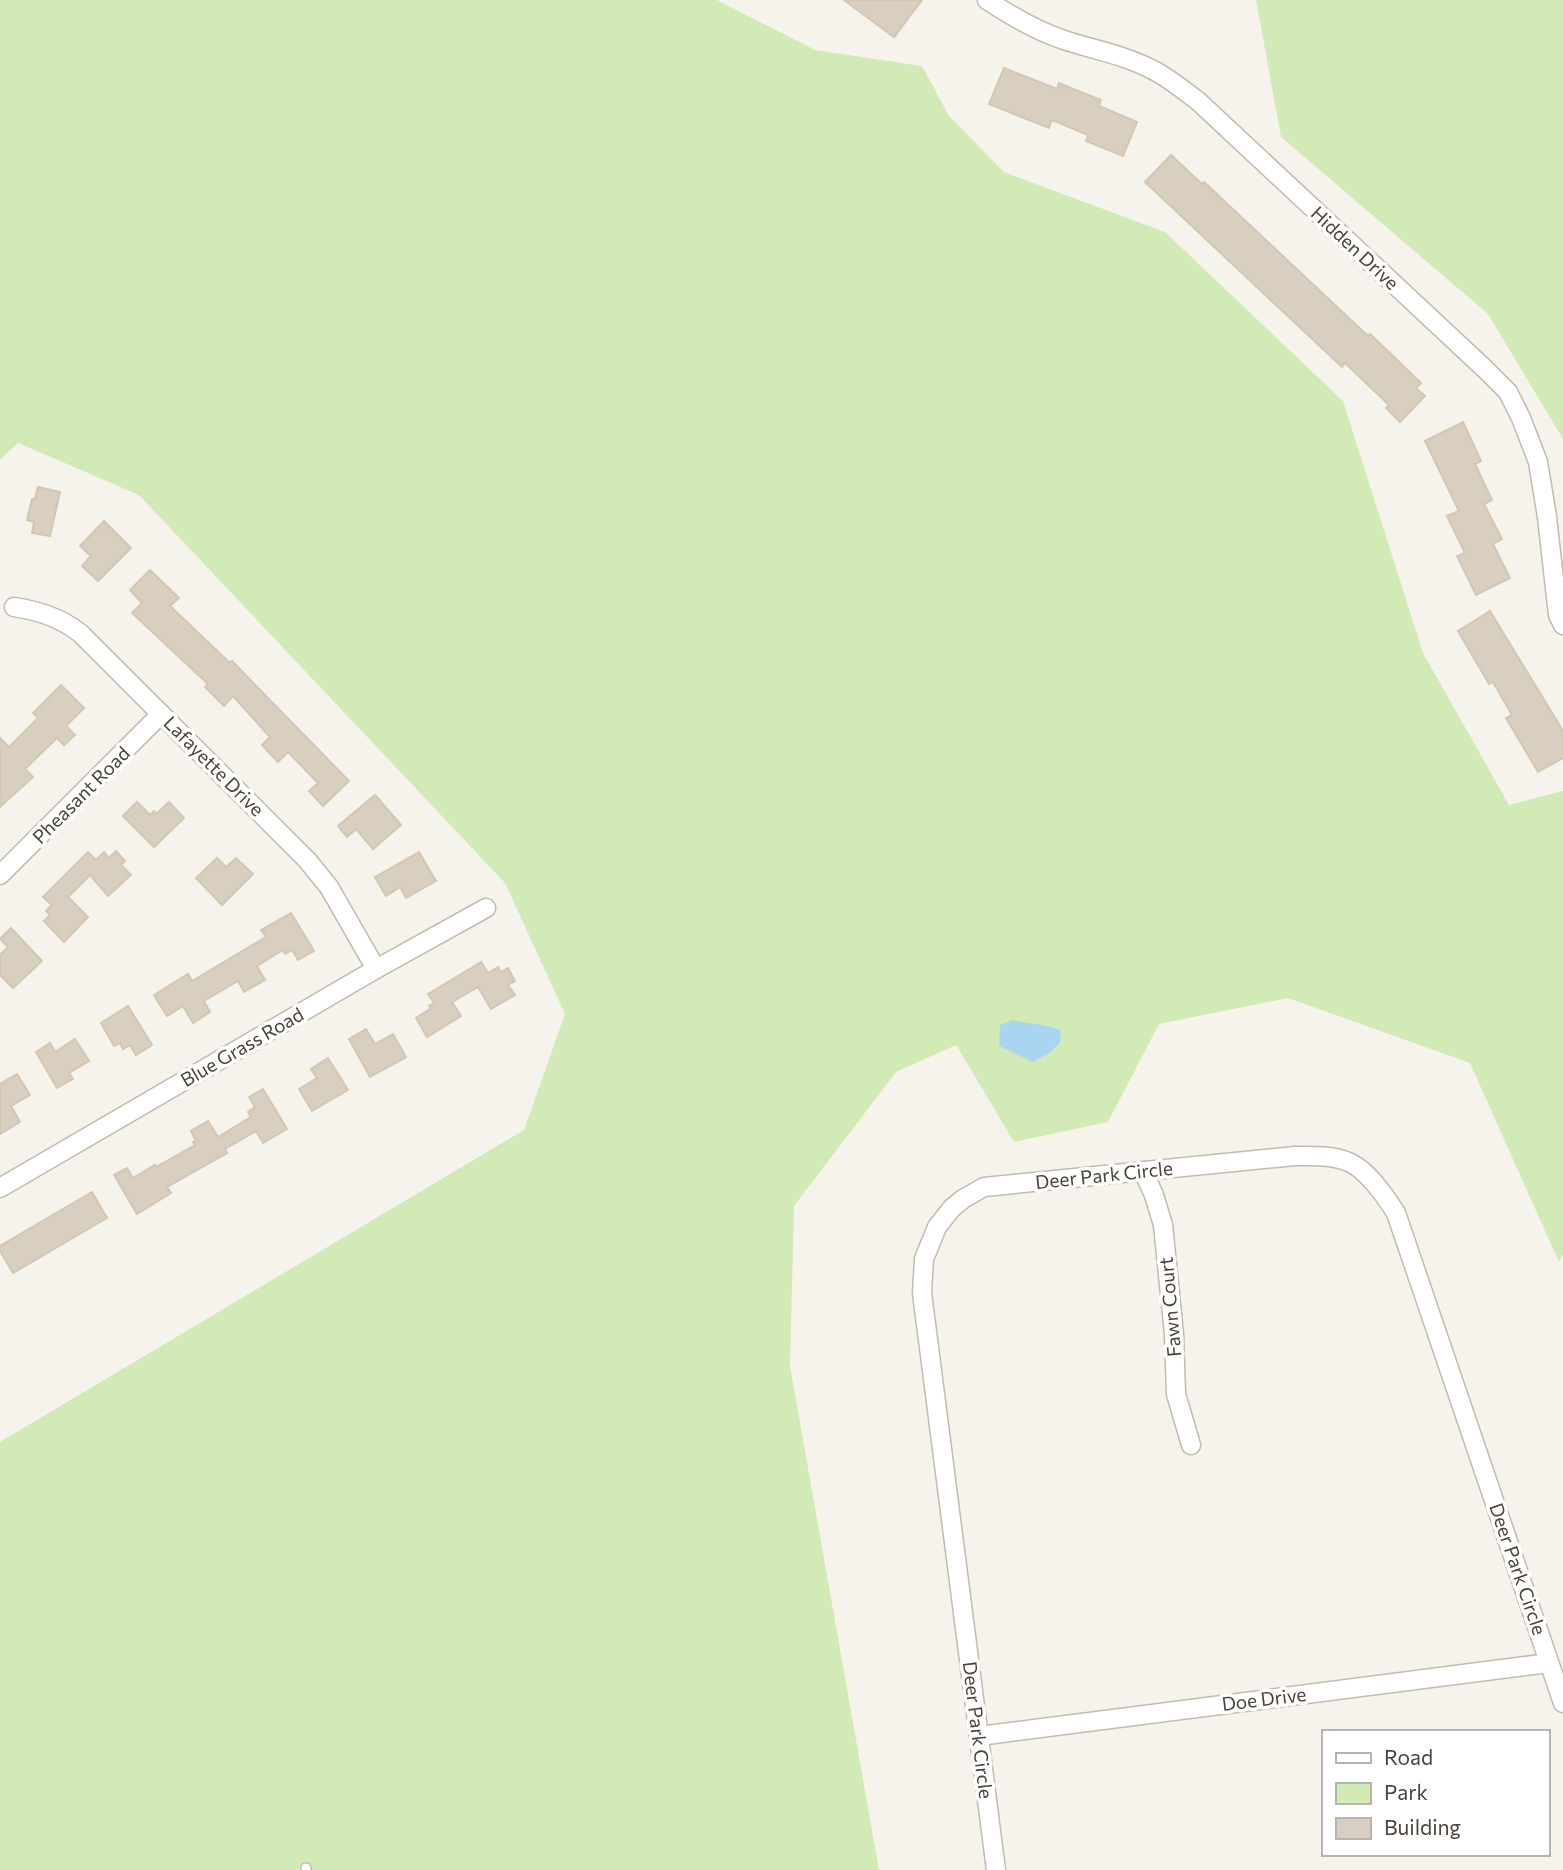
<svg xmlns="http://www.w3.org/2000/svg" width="1563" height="1870" font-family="Commissioner,sans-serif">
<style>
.green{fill:#d2eab5}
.water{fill:#a9d4f2}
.building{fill:#d8cfc1;stroke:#d3c7b4;stroke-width:2}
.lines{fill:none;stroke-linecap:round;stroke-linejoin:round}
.lane-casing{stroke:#c2bbae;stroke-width:12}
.street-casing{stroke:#c2bbae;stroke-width:21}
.lane{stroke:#fff;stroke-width:9}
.street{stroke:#fff;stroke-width:18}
.labels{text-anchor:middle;stroke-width:7;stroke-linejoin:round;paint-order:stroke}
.street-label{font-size:19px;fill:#4b4439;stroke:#fff}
</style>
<rect width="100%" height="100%" fill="#f6f3ec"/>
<g class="green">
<polygon points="0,0 717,0 815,50 922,66 949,116 1004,172 1165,232 1343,401 1423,653 1509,805 1563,791 1563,1254 1559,1262 1470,1063 1288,998 1159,1024 1108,1122 1014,1142 956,1045 896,1072 794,1206 790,1366 879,1870 0,1870 0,1442 524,1130 565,1014 505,883 139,495 18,443 0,460"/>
<polygon points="1256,0 1563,0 1563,439 1488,314 1281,137"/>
</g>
<path class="water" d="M 1013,1020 C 1029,1025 1046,1023 1061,1031 L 1060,1043 L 1049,1053 L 1033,1062 L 999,1046 L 1000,1025 Z"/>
<g class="building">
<polygon points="844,0 922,0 894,37"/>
<polygon points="1004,68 1057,89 1059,83 1101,100 1099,106 1137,122 1123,156 1086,141 1088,135 1052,120 1049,128 989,104"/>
<polygon points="1171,155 1202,184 1204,182 1368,336 1370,334 1421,383 1416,388 1425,396 1400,422 1386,408 1389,405 1345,363 1342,367 1145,182"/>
<polygon points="1463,422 1481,461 1475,464 1492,500 1484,504 1502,539 1493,544 1510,578 1476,595 1457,556 1465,553 1447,516 1459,511 1425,441"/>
<polygon points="38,487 60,492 50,536 32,533 34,522 27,520 32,499 35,499"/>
<polygon points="104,521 131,548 98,581 82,566 91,556 80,546"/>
<polygon points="150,570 179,598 170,606 230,663 232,661 349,781 323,806 309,791 318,783 288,752 278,762 262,745 270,737 233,696 224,706 205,687 208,684 132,613 142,603 130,590"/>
<polygon points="1490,611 1563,731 1563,758 1538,772 1506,718 1512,715 1493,682 1489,684 1458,631"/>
<polygon points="61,685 84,708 66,726 75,735 64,745 57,738 25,769 33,777 0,807 0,738 9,747 38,718 33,713"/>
<polygon points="375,795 401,825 373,849 356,829 347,837 338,826"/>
<polygon points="137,802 150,815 154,811 156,814 169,802 184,818 154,847 123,816"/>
<polygon points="116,851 125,861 121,865 131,875 108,896 90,875 68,897 88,917 64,942 44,921 50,915 46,911 52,905 43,897 88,852 96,860 104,852 109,858"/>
<polygon points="419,852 436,881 406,898 400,887 386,896 375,877"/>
<polygon points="217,858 226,867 236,858 253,874 222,905 196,878"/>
<polygon points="291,913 314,951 298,960 292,950 285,954 283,950 257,966 265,980 244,992 238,981 204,1001 210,1012 193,1023 183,1006 167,1016 154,995 188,974 192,981 266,937 261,930"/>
<polygon points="11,928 42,961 13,988 0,975 0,955 8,947 0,939"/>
<polygon points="481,962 488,973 498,967 501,972 508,968 515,981 508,985 515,995 491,1009 478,987 452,1002 461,1016 427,1037 416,1018 430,1009 429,1006 434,1003 428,994"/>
<polygon points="128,1006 152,1045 136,1055 130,1045 123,1049 120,1043 114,1046 101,1023"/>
<polygon points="366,1029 375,1044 393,1034 406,1057 370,1077 349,1039"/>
<polygon points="75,1039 89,1061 69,1073 73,1079 57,1088 36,1052 50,1043 55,1052"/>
<polygon points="328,1058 348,1090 312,1111 299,1089 317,1078 311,1069"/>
<polygon points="17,1074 30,1095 11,1106 20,1122 0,1134 0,1084"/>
<polygon points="263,1089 287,1129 263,1143 256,1131 225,1149 227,1153 167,1187 171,1193 137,1214 114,1175 127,1168 133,1178 155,1165 156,1167 195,1145 193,1142 196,1141 191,1131 208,1121 218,1137 251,1117 248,1112 255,1107 249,1097"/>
<polygon points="92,1192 107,1218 13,1273 0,1251 0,1246"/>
</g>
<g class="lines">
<defs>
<polyline id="lane" points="306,1868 306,1870"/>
<g id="street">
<path d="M 987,0 C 1011,16 1037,31 1064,40 C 1094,50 1125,55 1153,70 C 1169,78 1183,90 1198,101 L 1485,369 L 1508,392 L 1521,418 L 1538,462 L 1547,517 L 1558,615 L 1563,625"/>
<path d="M 14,607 C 39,611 59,617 80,633 L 307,860 L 329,887 L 376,969"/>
<polyline points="0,875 161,714"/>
<polyline points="1143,1171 1154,1195 1163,1225 1174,1334 1176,1394 1191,1445"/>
<polyline points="0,1188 376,969 486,908"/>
<polyline points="979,1736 1549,1663"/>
<path d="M 996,1870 L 922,1293 L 924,1259 L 937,1227 L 952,1208 L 963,1199 L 984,1187 L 1295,1156 C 1312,1156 1330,1155 1346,1161 C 1365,1167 1386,1197 1396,1213 L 1563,1703"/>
</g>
</defs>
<use href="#lane" class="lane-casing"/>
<use href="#street" class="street-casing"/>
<use href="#lane" class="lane"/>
<use href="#street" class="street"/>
</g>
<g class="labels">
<g class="street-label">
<text transform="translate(1355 248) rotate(43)" y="7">Hidden Drive</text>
<text transform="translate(214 766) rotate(45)" y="7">Lafayette Drive</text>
<text transform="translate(81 795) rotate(-45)" y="7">Pheasant Road</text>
<text transform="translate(242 1047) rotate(-30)" y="7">Blue Grass Road</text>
<text transform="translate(1104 1175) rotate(-6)" y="7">Deer Park Circle</text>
<text transform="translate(1170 1307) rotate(-95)" y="7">Fawn Court</text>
<text transform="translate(1518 1569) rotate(71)" y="7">Deer Park Circle</text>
<text transform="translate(1264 1699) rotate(-7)" y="7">Doe Drive</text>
<text transform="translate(978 1730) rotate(83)" y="7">Deer Park Circle</text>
</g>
</g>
<rect x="1322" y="1730" width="228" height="126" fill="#ffffff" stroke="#b7b4b0" stroke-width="2"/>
<rect x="1336" y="1753" width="35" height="10" fill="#ffffff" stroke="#b7b4b0" stroke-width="2"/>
<text x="1384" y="1765" font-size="21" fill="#4b4439">Road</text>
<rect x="1336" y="1783" width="35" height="21" fill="#d2eab5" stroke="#b7b4b0" stroke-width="2"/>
<text x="1384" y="1800" font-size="21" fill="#4b4439">Park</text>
<rect x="1336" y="1818" width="35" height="21" fill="#d8cfc1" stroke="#b7b4b0" stroke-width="2"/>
<text x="1384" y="1835" font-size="21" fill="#4b4439">Building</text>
</svg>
